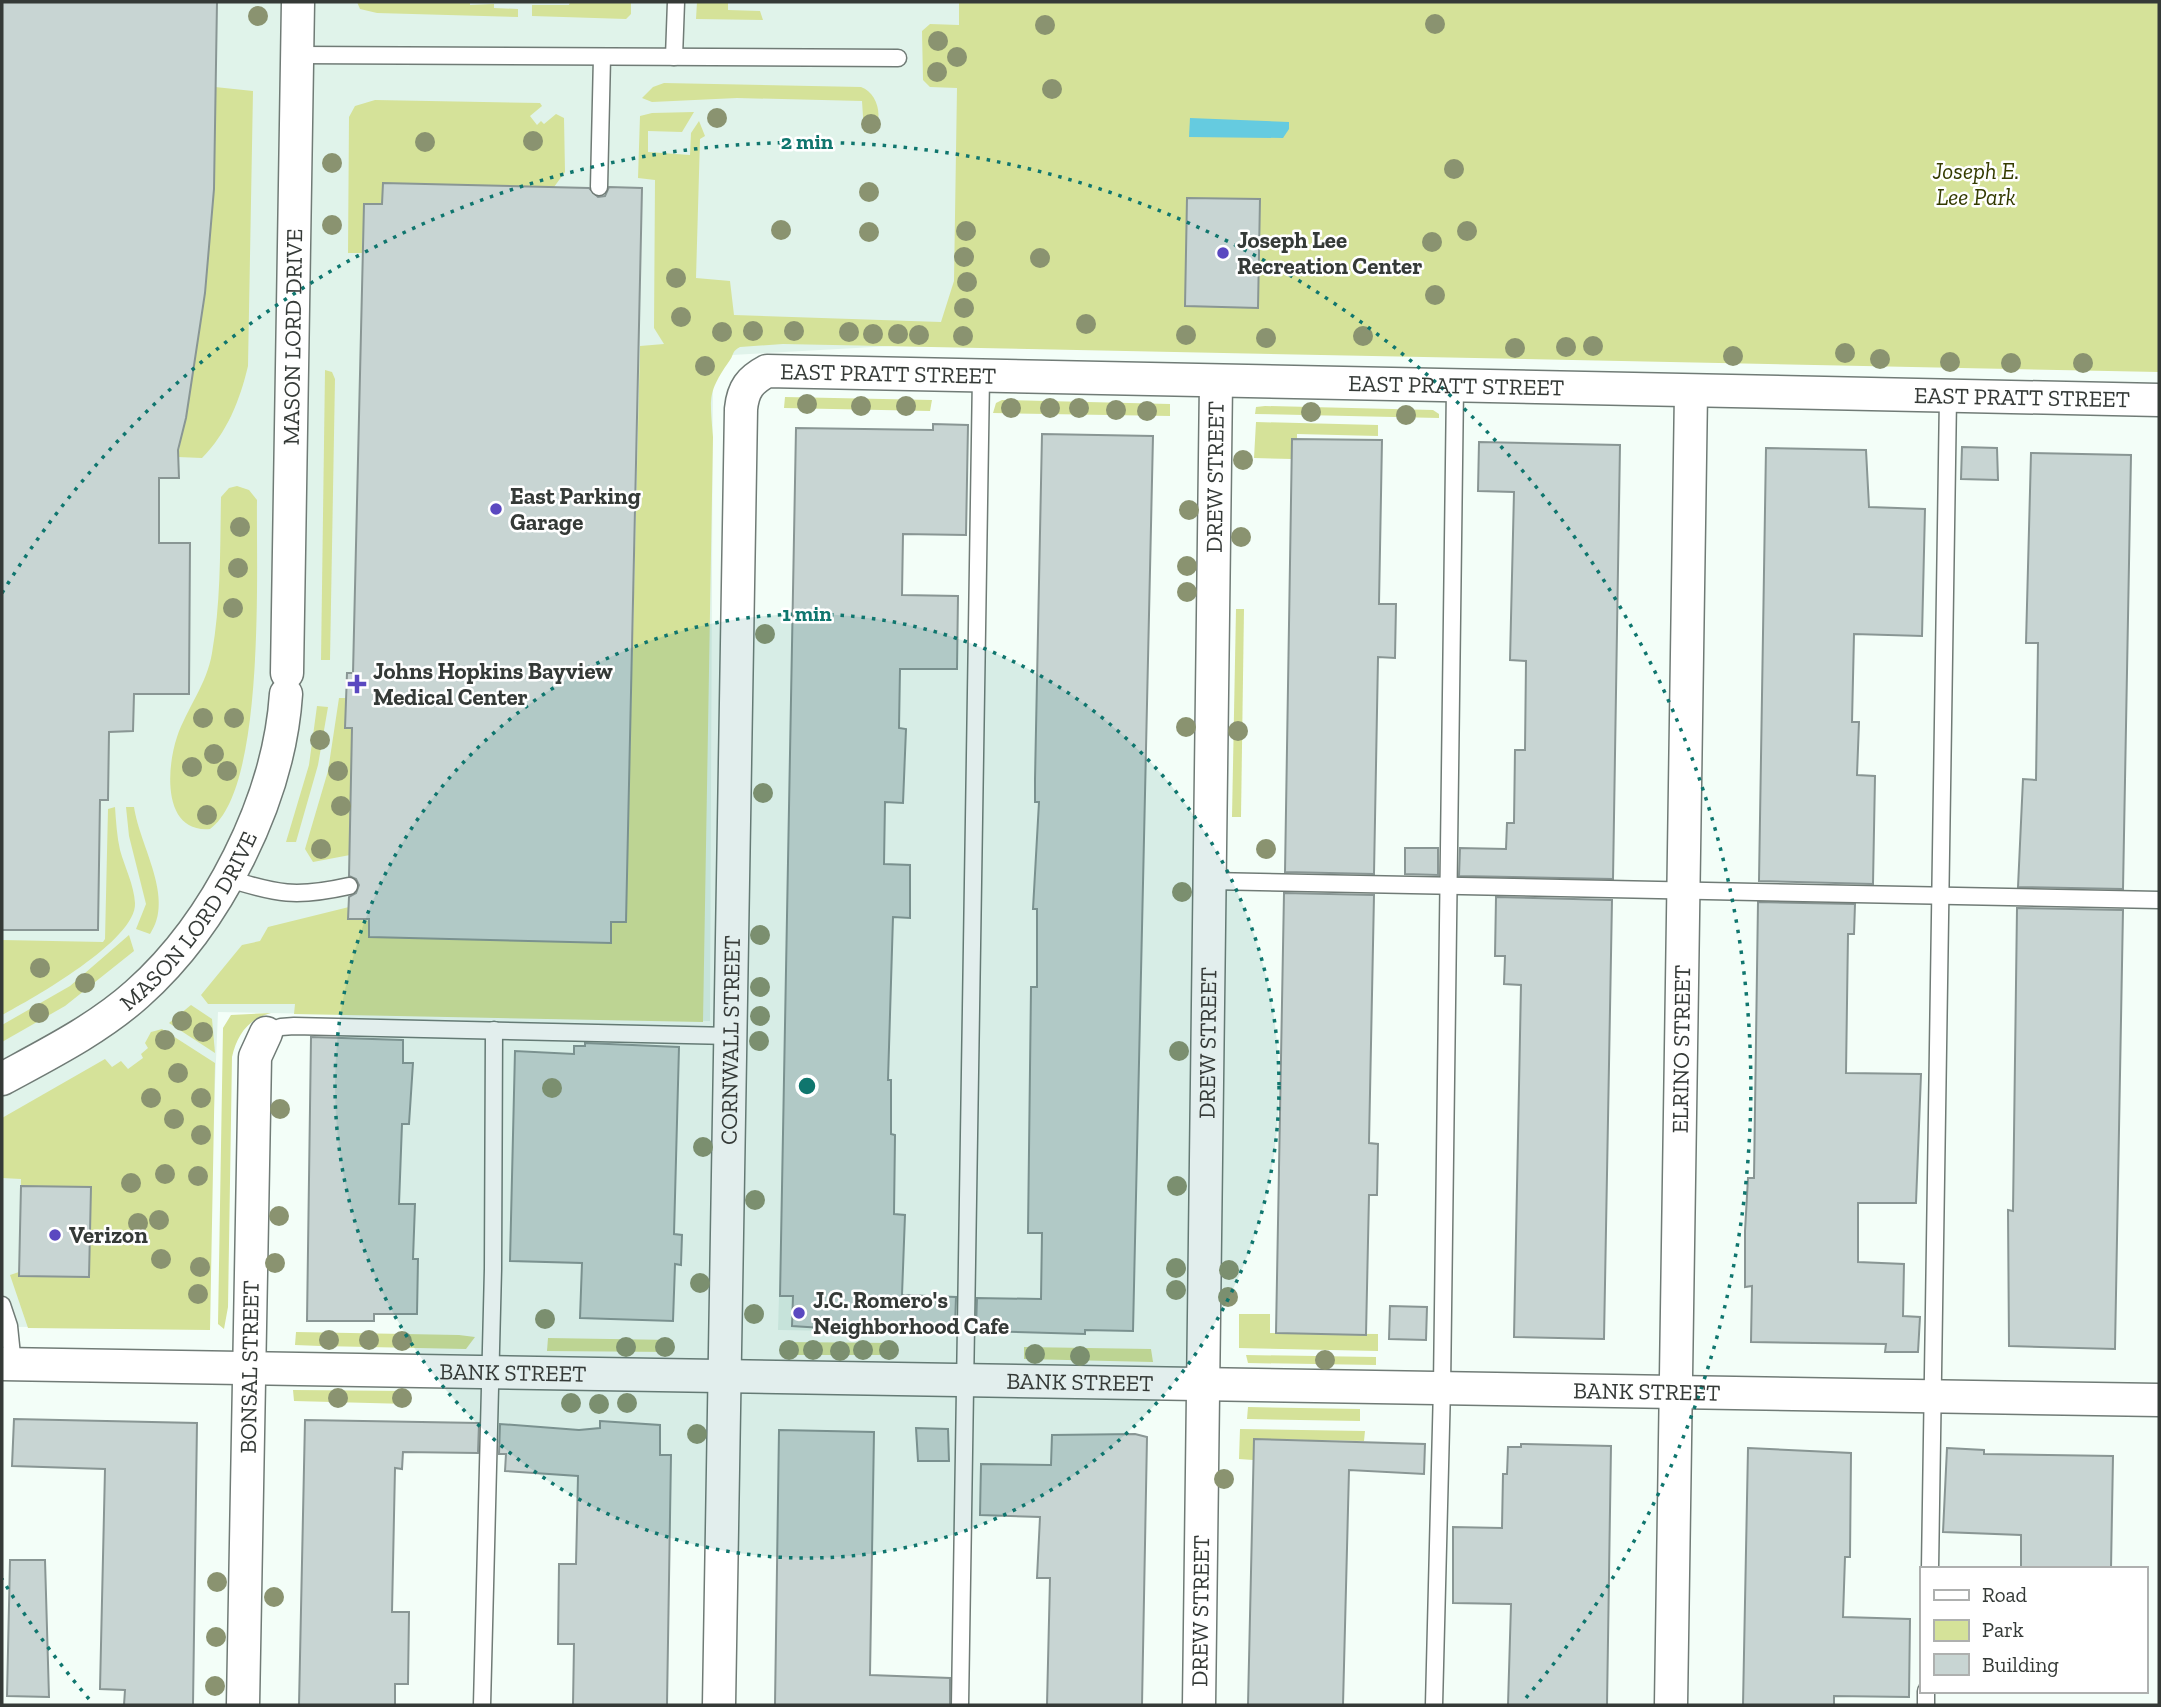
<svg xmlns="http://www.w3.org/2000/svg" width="2161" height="1707" font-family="'Zilla Slab',serif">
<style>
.built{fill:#e0f3ea}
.green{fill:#d5e299}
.water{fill:#65cbe0}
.building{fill:#c8d5d3;stroke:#899694;stroke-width:2}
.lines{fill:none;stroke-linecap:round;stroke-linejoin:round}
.lane-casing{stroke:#707b76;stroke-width:19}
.street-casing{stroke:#707b76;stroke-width:35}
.lane{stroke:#fff;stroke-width:16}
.street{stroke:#fff;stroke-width:32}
.tree{fill:#8a9370}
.ring{fill:none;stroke:#0f766e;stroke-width:3.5;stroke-dasharray:3.5 7}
.poi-dot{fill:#5a48c0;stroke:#fff;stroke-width:2.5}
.labels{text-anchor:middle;stroke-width:5;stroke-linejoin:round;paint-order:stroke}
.park-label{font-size:23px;font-style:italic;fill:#343b00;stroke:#fff}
.poi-label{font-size:23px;font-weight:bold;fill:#353a37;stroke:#fff;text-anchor:start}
.street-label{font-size:23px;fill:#353a37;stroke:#fff}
.centre{fill:#0f766e;stroke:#fff;stroke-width:3.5}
.ring-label{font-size:21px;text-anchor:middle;font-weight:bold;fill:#0f766e;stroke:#fff;stroke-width:5;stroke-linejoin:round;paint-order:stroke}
</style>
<rect width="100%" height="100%" fill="#f3fef8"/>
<g class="built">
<polygon points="2,2 995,2 981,341 713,356 710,1021 218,1012 205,1326 2,1327"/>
<polygon points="779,1296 951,1298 950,1333 778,1330"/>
</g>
<g class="green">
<polygon points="357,2 470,2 470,5 494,4 494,8 518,9 518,17 377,13 360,9"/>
<polygon points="570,2 631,2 631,14 626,19 532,16 532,5 569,5"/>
<polygon points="697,2 728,2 728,10 760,11 763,20 696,19"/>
<path d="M 959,2 L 2159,2 L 2159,372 L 783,344 L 740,347 C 732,351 734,354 730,360 C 707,393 710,397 713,437 L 703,1022 L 294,1014 L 295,1004 L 208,1004 L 201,995 L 242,945 L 260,941 L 268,927 L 349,907 L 349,919 L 611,942 L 611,922 L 626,922 L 640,346 L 664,344 L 654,328 L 655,180 L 638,178 L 640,116 L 652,113 L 694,112 L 682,132 L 648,131 L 648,152 L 690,155 L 691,133 L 699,121 L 705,136 L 700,139 L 696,278 L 730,281 L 734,315 L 941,322 L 954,281 L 957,88 L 930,87 L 923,80 L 922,31 L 930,24 L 959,25 Z"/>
<path d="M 664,83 L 861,87 C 878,93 885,120 871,133 L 864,132 L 862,101 L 737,98 L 652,102 L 642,98 L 653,87 Z"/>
<path d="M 215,87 L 253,91 L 248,366 C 240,400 227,433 202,458 L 178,457 L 205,293 L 214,189 Z"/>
<polygon points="375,100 540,103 542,106 530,116 537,125 541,121 544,124 556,114 564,118 565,172 554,187 383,183 382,204 364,205 362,253 348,253 349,117 355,106"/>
<polygon points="325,370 332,372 335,379 330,660 321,660"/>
<polygon points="785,397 932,400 930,411 784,408"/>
<polygon points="1002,400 1170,404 1170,416 993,413 996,403"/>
<polygon points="1265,406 1433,410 1439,414 1439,418 1255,414 1256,407"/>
<polygon points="1256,422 1378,425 1378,436 1297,434 1297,439 1292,439 1292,459 1254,458"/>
<path d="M 237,486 L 249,490 L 257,500 C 256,567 266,789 210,829 C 163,833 166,770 177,737 C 187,708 207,684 212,653 C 221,602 220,549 221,497 L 229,488 Z"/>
<polygon points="1236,609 1244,609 1241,817 1232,817"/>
<polygon points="339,698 346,698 345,728 352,728 350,855 313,862 305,849 328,771"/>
<polygon points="317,706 328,707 318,765 296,842 286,842 309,765"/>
<path d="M 115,807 C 116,822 117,837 120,850 C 125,868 134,885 135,903 C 137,940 32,999 2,1015 L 2,940 L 103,942 L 105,939 L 108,809 Z"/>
<path d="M 126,807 L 134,807 C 140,847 175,898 150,934 L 136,929 L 146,904 L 129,836 Z"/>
<polygon points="129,935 134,951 65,1006 2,1042 2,1025 70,986"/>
<polygon points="191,1005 212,1019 215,1053 169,1023"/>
<path d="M 271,1013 C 248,1019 237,1035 232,1057 L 228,1307 L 224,1329 L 218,1324 L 223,1028 L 231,1015 Z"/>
<polygon points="162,1029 215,1063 210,1330 28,1328 10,1275 19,1272 89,1277 91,1188 21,1186 21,1179 2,1178 2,1118 105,1059 112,1067 121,1061 128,1069 143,1058 141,1054 148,1048 145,1043 151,1032"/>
<polygon points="1239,1314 1270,1314 1270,1333 1378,1334 1378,1351 1239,1348"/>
<polygon points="296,1332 459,1335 475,1337 466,1349 320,1346 295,1345"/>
<polygon points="548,1338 673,1340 671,1352 547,1351"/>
<polygon points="784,1342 894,1343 897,1355 782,1355 781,1344"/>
<polygon points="1024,1347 1151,1349 1153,1362 1024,1359"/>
<polygon points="1246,1355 1376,1357 1376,1365 1248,1363"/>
<polygon points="293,1390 409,1391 408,1404 294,1401"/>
<polygon points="1248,1407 1360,1409 1360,1421 1247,1419"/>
<polygon points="1240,1429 1365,1431 1364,1441 1254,1439 1253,1460 1239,1459"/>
</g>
<polygon class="water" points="1190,118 1289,122 1289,129 1283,138 1189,137"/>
<g class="building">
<polygon points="2,2 217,2 214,189 205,293 186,418 178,450 179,478 159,478 159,543 190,543 189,694 134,694 133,731 109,732 108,800 100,800 98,930 2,930"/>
<polygon points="383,183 589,188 598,197 605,196 609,187 642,188 626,922 611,922 611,943 369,937 369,919 348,919 349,897 356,893 359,885 356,879 349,876 352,728 345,728 347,673 353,673 364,204 382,204"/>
<polygon points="1187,198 1260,199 1258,308 1185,306"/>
<polygon points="933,424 968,425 966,535 903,534 902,595 958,596 957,669 900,669 899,728 906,729 903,803 885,802 884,864 910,865 910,918 893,917 888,1080 891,1080 891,1134 895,1135 894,1214 905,1215 902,1295 956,1297 955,1326 853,1324 853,1330 792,1326 793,1296 780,1296 796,428 933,430"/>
<polygon points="1042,434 1153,436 1133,1331 1085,1330 1085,1334 981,1331 981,1327 976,1327 977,1298 1041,1299 1042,1233 1028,1233 1031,987 1037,987 1037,909 1033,909 1039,802 1035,802 1035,779"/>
<polygon points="1292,439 1382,440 1379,604 1396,604 1395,658 1378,657 1374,874 1285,872"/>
<polygon points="1479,442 1620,445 1613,879 1459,876 1460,848 1506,849 1507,823 1514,823 1515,750 1525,750 1526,661 1510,660 1514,492 1478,491"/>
<polygon points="1962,447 1997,448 1998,480 1961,479"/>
<polygon points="1766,448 1866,450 1869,507 1925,509 1922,636 1854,634 1852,722 1859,722 1857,775 1875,776 1873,884 1759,881"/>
<polygon points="2031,453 2131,455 2123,889 2018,887 2023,779 2036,780 2038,643 2026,643"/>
<polygon points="1405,848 1438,848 1438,875 1405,874"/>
<polygon points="1284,893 1374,895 1369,1143 1378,1144 1377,1195 1369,1195 1366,1335 1276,1333"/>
<polygon points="1496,897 1612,900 1604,1339 1514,1337 1521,985 1504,984 1505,956 1495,956"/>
<polygon points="1758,902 1855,904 1854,934 1848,934 1846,1073 1921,1074 1916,1203 1858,1203 1858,1262 1904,1264 1903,1316 1920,1317 1918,1352 1885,1352 1886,1344 1751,1342 1752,1286 1745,1287 1745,1231 1748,1178 1754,1178"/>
<polygon points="2017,908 2123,910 2115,1349 2009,1346 2008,1210 2013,1211"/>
<polygon points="311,1037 403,1040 403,1063 413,1063 409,1124 402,1124 399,1204 415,1204 413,1259 418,1259 417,1314 374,1314 374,1321 307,1321"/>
<polygon points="585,1043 679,1047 674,1234 682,1235 681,1265 675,1264 673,1321 580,1318 582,1263 510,1261 515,1051 574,1054 574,1046 585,1046"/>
<polygon points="21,1186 91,1187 89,1277 19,1276"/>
<polygon points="1390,1306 1427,1307 1426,1340 1389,1339"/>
<polygon points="14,1419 197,1423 193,1705 124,1705 125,1690 100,1689 105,1469 12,1466"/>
<polygon points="305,1420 479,1423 478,1453 403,1452 402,1469 395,1468 392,1612 409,1612 408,1684 395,1684 395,1705 299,1705"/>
<polygon points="600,1421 660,1425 660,1455 671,1455 667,1705 573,1705 574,1644 558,1644 559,1564 576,1564 578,1476 505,1471 506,1454 499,1454 500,1424 579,1430 600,1428"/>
<polygon points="916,1428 948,1429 949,1461 918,1461"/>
<polygon points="779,1430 874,1432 870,1675 950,1678 950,1705 775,1705"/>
<polygon points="1135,1434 1147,1437 1142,1705 1047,1705 1050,1578 1037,1578 1040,1517 980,1515 981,1464 1051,1465 1052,1435"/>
<polygon points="1254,1439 1425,1444 1424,1474 1349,1470 1343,1705 1248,1705"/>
<polygon points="1521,1444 1611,1446 1607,1705 1508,1705 1511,1604 1453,1603 1453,1527 1502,1528 1503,1474 1507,1474 1508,1447 1521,1447"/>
<polygon points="1748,1448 1851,1453 1850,1557 1845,1557 1843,1617 1910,1619 1909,1697 1834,1696 1834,1705 1743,1705"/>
<polygon points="1947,1448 1984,1450 1984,1454 2113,1456 2111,1569 2021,1567 2021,1535 1943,1532"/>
<polygon points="10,1560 45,1560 49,1697 7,1696"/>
</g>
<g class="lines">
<defs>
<g id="lane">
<polyline points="297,55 898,58"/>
<polyline points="674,57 676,2"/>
<polyline points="599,187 602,57"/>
<path d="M 226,878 C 277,894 296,898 349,886"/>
<polyline points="1209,881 2159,900"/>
<polyline points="266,1033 281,1027 294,1026 731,1036"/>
<polyline points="2,1305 9,1326 13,1365"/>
<polyline points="1930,1569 1948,397"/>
<polyline points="482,1705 493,1269 494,1030"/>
<polyline points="960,1705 981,376"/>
<polyline points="1434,1705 1442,1387 1455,387"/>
<polyline points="1926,1705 1926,1691"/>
</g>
<g id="street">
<path id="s1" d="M 287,673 L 298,2"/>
<path id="s2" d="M 2,1079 C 48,1054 98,1029 137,994 C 217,923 279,800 286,694"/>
<path id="s3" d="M 2,1364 L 2159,1400"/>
<path id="s4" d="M 243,1705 L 255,1057 L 266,1033"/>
<path id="s5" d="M 719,1705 L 741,409 C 743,389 750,380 767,371 L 2159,400"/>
<path id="s6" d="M 1199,1705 L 1216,382"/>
<path id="s7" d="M 1671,1705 L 1691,392"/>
</g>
</defs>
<use href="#lane" class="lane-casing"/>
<use href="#street" class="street-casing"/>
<use href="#lane" class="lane"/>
<use href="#street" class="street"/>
</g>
<g class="tree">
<circle cx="258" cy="16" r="10"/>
<circle cx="1435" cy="24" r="10"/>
<circle cx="1045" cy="25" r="10"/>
<circle cx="938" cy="41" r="10"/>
<circle cx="957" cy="57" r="10"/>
<circle cx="937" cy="72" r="10"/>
<circle cx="1052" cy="89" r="10"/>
<circle cx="717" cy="118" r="10"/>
<circle cx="871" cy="124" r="10"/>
<circle cx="533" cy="141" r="10"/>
<circle cx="425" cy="142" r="10"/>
<circle cx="332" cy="163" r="10"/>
<circle cx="1454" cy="169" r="10"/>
<circle cx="869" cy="192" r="10"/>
<circle cx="332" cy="225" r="10"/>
<circle cx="781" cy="230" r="10"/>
<circle cx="966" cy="231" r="10"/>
<circle cx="1467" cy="231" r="10"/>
<circle cx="869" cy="232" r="10"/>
<circle cx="1432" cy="242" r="10"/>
<circle cx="964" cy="257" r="10"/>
<circle cx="1040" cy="258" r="10"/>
<circle cx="676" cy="278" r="10"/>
<circle cx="967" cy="282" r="10"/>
<circle cx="1435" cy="295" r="10"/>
<circle cx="964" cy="308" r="10"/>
<circle cx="681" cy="317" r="10"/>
<circle cx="1086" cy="324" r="10"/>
<circle cx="753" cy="331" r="10"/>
<circle cx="794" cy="331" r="10"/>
<circle cx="722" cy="332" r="10"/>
<circle cx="849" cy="332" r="10"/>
<circle cx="873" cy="334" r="10"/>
<circle cx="898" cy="334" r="10"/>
<circle cx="919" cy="335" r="10"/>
<circle cx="1186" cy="335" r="10"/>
<circle cx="963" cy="336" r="10"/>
<circle cx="1363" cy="336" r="10"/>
<circle cx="1266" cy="338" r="10"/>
<circle cx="1593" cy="346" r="10"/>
<circle cx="1566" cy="347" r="10"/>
<circle cx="1515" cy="348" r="10"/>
<circle cx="1845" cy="353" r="10"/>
<circle cx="1733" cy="356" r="10"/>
<circle cx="1880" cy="359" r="10"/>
<circle cx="1950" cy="362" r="10"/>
<circle cx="2011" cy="363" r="10"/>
<circle cx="2083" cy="363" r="10"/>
<circle cx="705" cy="366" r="10"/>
<circle cx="807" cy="404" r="10"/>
<circle cx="861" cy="406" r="10"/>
<circle cx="906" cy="406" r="10"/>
<circle cx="1011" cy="408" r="10"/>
<circle cx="1050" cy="408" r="10"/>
<circle cx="1079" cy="408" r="10"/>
<circle cx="1116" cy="410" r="10"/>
<circle cx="1147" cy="411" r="10"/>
<circle cx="1311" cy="412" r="10"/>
<circle cx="1406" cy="415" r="10"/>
<circle cx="1243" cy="460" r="10"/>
<circle cx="1189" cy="510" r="10"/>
<circle cx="240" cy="527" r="10"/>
<circle cx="1241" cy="537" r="10"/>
<circle cx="1187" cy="566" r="10"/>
<circle cx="238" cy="568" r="10"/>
<circle cx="1187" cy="592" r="10"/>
<circle cx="233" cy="608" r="10"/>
<circle cx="765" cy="634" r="10"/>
<circle cx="203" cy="718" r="10"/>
<circle cx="234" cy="718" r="10"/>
<circle cx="1186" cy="727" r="10"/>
<circle cx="1238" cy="731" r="10"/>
<circle cx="320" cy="740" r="10"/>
<circle cx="214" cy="754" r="10"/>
<circle cx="192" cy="767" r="10"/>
<circle cx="227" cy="771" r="10"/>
<circle cx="338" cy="771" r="10"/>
<circle cx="763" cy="793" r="10"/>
<circle cx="341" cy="806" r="10"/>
<circle cx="207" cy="815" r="10"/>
<circle cx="321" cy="849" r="10"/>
<circle cx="1266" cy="849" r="10"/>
<circle cx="1182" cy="892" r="10"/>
<circle cx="760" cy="935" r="10"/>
<circle cx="40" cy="968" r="10"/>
<circle cx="85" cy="983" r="10"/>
<circle cx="760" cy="987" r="10"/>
<circle cx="39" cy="1013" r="10"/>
<circle cx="760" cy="1016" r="10"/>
<circle cx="182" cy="1021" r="10"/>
<circle cx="203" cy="1032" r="10"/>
<circle cx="165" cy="1040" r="10"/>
<circle cx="759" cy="1041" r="10"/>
<circle cx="1179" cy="1051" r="10"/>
<circle cx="178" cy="1073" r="10"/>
<circle cx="552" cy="1088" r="10"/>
<circle cx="151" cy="1098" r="10"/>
<circle cx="201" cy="1098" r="10"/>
<circle cx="280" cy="1109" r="10"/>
<circle cx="174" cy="1119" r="10"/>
<circle cx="201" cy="1135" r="10"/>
<circle cx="703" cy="1147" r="10"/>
<circle cx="165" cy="1174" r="10"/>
<circle cx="198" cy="1176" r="10"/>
<circle cx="131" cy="1183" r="10"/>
<circle cx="1177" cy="1186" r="10"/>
<circle cx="755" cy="1200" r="10"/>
<circle cx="279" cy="1216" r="10"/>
<circle cx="159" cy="1220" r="10"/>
<circle cx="138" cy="1223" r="10"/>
<circle cx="161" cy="1259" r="10"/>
<circle cx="275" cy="1263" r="10"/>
<circle cx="200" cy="1267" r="10"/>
<circle cx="1176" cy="1268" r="10"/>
<circle cx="1229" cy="1270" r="10"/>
<circle cx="700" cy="1283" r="10"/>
<circle cx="1176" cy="1290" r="10"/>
<circle cx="198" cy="1294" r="10"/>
<circle cx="1228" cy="1297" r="10"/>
<circle cx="754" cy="1314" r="10"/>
<circle cx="545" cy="1319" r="10"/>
<circle cx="329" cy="1340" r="10"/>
<circle cx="369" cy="1340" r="10"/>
<circle cx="402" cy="1341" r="10"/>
<circle cx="626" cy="1347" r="10"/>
<circle cx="665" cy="1347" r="10"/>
<circle cx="789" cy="1350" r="10"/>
<circle cx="813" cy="1350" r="10"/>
<circle cx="863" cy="1350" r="10"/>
<circle cx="889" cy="1350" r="10"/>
<circle cx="840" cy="1351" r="10"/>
<circle cx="1035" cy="1354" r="10"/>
<circle cx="1080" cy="1356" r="10"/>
<circle cx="1325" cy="1360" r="10"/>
<circle cx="338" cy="1398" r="10"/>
<circle cx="402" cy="1398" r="10"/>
<circle cx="571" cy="1403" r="10"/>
<circle cx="627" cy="1403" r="10"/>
<circle cx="599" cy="1404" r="10"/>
<circle cx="697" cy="1434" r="10"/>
<circle cx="1224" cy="1479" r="10"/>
<circle cx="217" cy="1582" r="10"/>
<circle cx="274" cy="1597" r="10"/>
<circle cx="216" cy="1637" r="10"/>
<circle cx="215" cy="1686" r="10"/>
</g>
<circle cx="807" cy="1086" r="472" fill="#0f766e" fill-opacity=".12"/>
<g class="ring">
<circle cx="807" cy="1086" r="472"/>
<path d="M89 1699A944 944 0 0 1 2 1579M2 593A944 944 0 1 1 1525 1699"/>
</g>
<g class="poi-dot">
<circle cx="1223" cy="253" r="7"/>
<circle cx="496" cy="509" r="7"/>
<path d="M353.5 673.5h7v7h7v7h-7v7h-7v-7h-7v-7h7z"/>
<circle cx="55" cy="1235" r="7"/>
<circle cx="799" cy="1313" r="7"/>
</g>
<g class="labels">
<g class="park-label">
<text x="1976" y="179">Joseph E.<tspan x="1976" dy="26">Lee Park</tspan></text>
</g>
<g class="poi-label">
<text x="1237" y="248">Joseph Lee<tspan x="1237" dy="26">Recreation Center</tspan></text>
<text x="510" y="504">East Parking<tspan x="510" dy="26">Garage</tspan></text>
<text x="373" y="679">Johns Hopkins Bayview<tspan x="373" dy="26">Medical Center</tspan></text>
<text x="69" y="1243">Verizon</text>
<text x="813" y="1308">J.C. Romero's<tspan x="813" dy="26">Neighborhood Cafe</tspan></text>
</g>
<g class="street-label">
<text dy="8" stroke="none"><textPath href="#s1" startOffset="336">MASON LORD DRIVE</textPath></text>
<text dy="8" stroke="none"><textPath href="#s5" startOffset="1466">EAST PRATT STREET</textPath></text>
<text dy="8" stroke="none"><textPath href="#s5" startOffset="2034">EAST PRATT STREET</textPath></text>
<text dy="8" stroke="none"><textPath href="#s5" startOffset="2600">EAST PRATT STREET</textPath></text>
<text dy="8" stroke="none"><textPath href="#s6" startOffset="1228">DREW STREET</textPath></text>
<text dy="8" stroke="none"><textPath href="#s2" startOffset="250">MASON LORD DRIVE</textPath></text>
<text dy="8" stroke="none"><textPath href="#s5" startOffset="665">CORNWALL STREET</textPath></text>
<text dy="8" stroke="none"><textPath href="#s6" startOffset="662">DREW STREET</textPath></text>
<text dy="8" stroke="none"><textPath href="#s7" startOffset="656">ELRINO STREET</textPath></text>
<text dy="8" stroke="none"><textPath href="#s4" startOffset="338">BONSAL STREET</textPath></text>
<text dy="8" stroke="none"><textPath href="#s3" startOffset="511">BANK STREET</textPath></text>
<text dy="8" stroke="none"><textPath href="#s3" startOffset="1078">BANK STREET</textPath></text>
<text dy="8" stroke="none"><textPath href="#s3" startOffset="1645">BANK STREET</textPath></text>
<text dy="8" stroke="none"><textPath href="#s6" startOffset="94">DREW STREET</textPath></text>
</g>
</g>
<circle cx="807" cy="1086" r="10" class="centre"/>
<g class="ring-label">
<text x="807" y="149">2 min</text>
<text x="807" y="621">1 min</text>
</g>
<rect width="2161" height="1707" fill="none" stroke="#353a37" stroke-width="7"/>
<rect x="1920" y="1567" width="228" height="126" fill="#ffffff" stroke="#aeb0af" stroke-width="2"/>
<rect x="1934" y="1590" width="35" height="10" fill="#ffffff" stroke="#aeb0af" stroke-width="2"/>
<text x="1982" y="1602" font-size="21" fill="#353a37">Road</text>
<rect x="1934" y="1620" width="35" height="21" fill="#d5e299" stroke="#aeb0af" stroke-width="2"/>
<text x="1982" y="1637" font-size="21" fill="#353a37">Park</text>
<rect x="1934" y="1654" width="35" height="21" fill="#c8d5d3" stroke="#aeb0af" stroke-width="2"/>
<text x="1982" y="1672" font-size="21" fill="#353a37">Building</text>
</svg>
